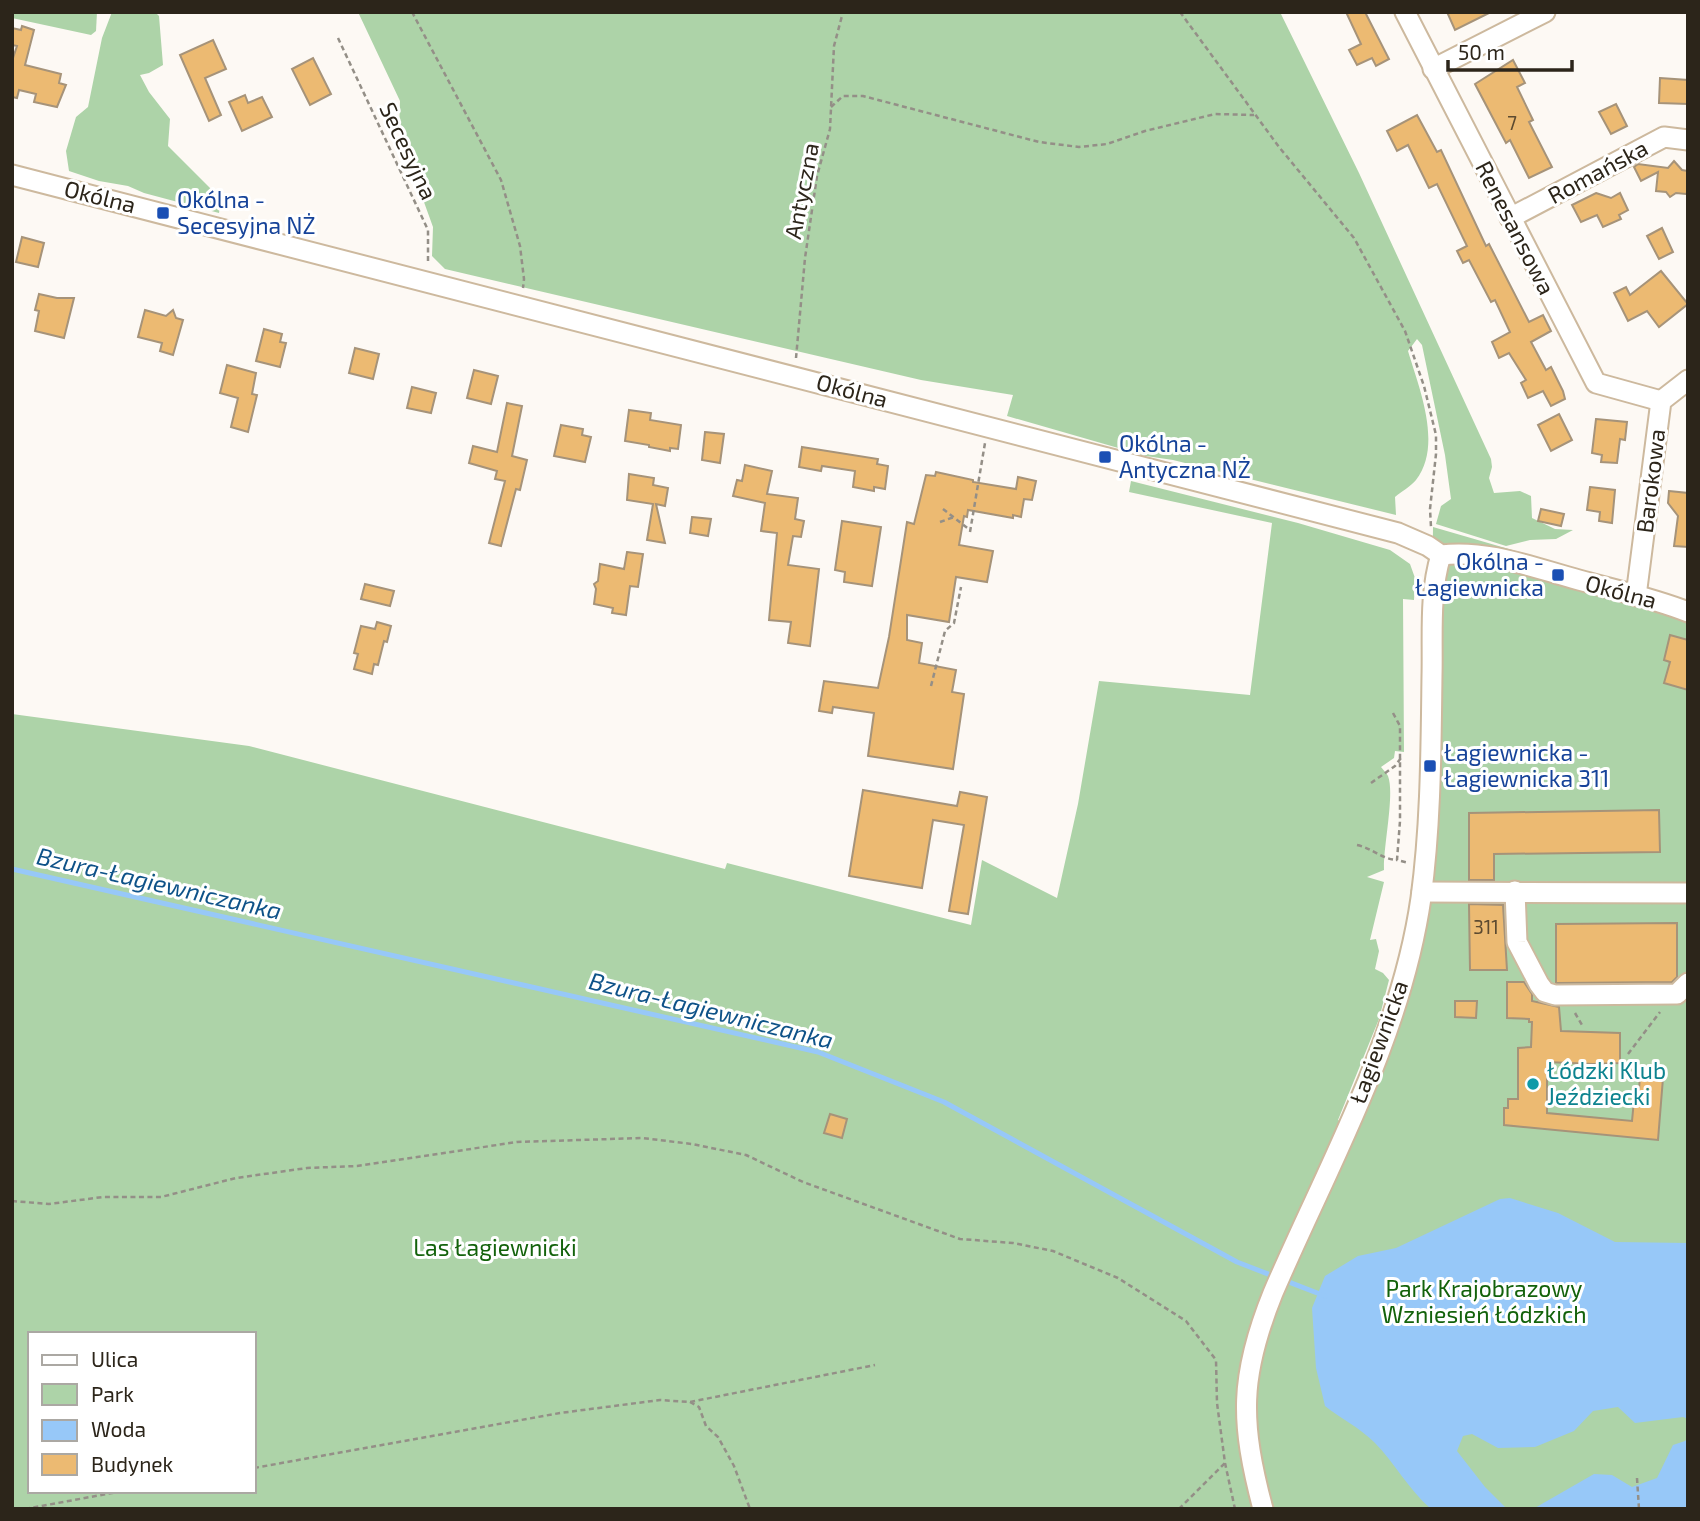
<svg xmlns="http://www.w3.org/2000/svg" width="1700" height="1521" font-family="'Exo 2',sans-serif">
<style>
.green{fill:#add3a8;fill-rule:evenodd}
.water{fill:#97c8f8}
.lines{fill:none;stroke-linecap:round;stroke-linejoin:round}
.stream{stroke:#97c8f8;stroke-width:5}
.building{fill:#ecba72;stroke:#a69379;stroke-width:2}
.minor-casing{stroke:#cdb99e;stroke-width:23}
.path{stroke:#948f87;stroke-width:2.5;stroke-dasharray:5 3.5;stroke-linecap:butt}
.minor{stroke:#fff;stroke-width:19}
.transit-dot{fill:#1a4fb4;stroke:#fff;stroke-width:2.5}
.culture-dot{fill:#0f9aa8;stroke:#fff;stroke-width:2.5}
.labels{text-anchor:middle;stroke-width:6;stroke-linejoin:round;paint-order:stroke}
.number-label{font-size:19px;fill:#5c4a30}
.street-label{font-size:23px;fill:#2c251a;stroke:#fff}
.transit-label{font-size:23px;fill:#164399;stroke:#fff;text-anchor:start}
.culture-label{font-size:23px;fill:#0d838f;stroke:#fff;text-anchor:start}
.park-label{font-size:23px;fill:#13620b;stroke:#fff}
.water-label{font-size:24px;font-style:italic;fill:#0e5288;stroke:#fff}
</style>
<rect width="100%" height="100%" fill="#fdf9f4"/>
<g class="green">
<polygon points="12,12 97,12 96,31 91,35 12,18"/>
<polygon points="112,12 155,12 159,16 163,65 149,73 140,75 149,92 170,119 168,146 221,199 219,213 144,193 128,186 99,181 69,171 66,151 76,117 88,107 102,38"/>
<path d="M 358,12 L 1280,12 L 1359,173 L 1491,459 L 1492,467 L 1489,478 L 1494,493 L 1520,491 L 1531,496 L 1532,518 L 1555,529 L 1573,530 L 1556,539 L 1530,540 L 1506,546 L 1436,524 L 1441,506 L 1451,499 L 1445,455 L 1422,345 L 1417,339 L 1408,351 C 1419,388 1443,445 1416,480 C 1411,486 1401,492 1395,497 L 1396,515 L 1173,460 L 1146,456 L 1007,416 L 1013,395 L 921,380 L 445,269 L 432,256 L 433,227 L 399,133 L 400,101 Z"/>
<path d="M 1131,481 L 1298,523 L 1390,550 L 1410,564 L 1415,578 L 1414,600 L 1403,599 L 1404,752 L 1395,751 L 1394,758 L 1381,767 C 1383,770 1386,772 1388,776 C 1395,794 1383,847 1384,870 L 1367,877 L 1384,882 L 1370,940 L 1376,939 L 1379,951 L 1375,969 L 1383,973 L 1389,980 L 1379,1019 L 1338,1120 L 1342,1122 L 1429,917 L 1433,527 L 1688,601 L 1688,1509 L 12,1509 L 12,714 L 249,746 L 725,869 L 727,863 L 971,925 L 982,860 L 1057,898 L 1078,804 L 1099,681 L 1250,695 L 1272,523 L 1129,492 ZM 30,1334 L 254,1334 L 254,1491 L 30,1491 Z"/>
</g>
<g class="water">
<path d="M 1510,1198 L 1558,1213 L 1615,1242 L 1688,1243 L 1688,1419 L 1683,1417 L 1635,1423 L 1618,1407 L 1593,1411 L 1574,1431 L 1535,1447 L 1498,1448 L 1472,1434 L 1463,1436 L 1457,1451 L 1485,1487 L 1507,1509 L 1431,1509 C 1408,1489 1395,1463 1374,1442 C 1360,1428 1340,1418 1325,1406 L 1316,1368 L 1312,1308 L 1325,1276 L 1358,1256 L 1396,1248 L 1500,1199 Z"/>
<polygon points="1688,1438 1688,1509 1533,1509 1594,1474 1612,1475 1632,1487 1657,1478 1673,1445 1685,1441"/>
</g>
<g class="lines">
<polyline class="stream" points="12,869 818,1052 944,1102 1237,1262 1325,1296"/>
</g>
<g class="building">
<polygon points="1346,12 1365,12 1389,59 1376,66 1372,58 1357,65 1349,50 1361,44"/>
<polygon points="1447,12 1491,12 1455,30"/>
<polygon points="22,26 34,30 25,65 61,74 59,83 66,85 57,107 34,102 36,94 19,90 17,98 12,97 12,61 17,46 12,45 12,28 21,30"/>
<polygon points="213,40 226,69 205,78 221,115 209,121 180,55"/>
<polygon points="313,58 331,94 310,105 292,69"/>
<polygon points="1513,60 1525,83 1517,87 1533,120 1529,122 1552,167 1529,178 1510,140 1506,143 1475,84"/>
<polygon points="1660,78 1688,80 1688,104 1659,103"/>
<polygon points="245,95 248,103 262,97 272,117 242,131 229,102"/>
<polygon points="1616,104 1627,126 1611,134 1599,112"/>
<polygon points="1417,115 1437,152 1441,150 1486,246 1489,244 1529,322 1543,315 1551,331 1531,342 1546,370 1551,367 1563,391 1565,399 1551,406 1543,391 1528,398 1521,383 1526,380 1509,353 1499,358 1492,342 1510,332 1495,300 1491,302 1469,260 1463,263 1457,251 1467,246 1437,184 1429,188 1408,145 1397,151 1387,131"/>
<polygon points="1674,161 1682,170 1688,171 1688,191 1686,194 1676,193 1670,197 1666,192 1656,191 1658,172 1641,181 1634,167 1638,164 1668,168"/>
<polygon points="1596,193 1611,198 1620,193 1628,210 1619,215 1621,219 1603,227 1597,215 1581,222 1572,205"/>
<polygon points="1662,228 1673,252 1659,259 1647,236"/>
<polygon points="22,237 44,243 38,267 16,262"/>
<polygon points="1661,271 1688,304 1659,327 1647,311 1628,321 1614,293 1626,287 1630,295"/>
<polygon points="39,294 57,298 74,298 64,338 35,331 39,311 35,310"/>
<polygon points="145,310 166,316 173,310 176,318 183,320 173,355 160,351 162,343 138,337"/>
<polygon points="264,329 282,334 280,342 286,343 280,367 256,361"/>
<polygon points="355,348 379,354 373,379 349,373"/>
<polygon points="227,365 256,373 252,394 257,395 248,432 231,427 238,398 220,393"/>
<polygon points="474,370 498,376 491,404 467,398"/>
<polygon points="412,387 436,393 431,413 407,408"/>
<polygon points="507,403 522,406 512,456 527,460 520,490 516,489 501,546 489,543 505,481 495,479 497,471 469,463 473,446 497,452"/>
<polygon points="629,410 651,413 650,420 681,425 678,449 670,448 670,451 649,447 649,445 625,441"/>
<polygon points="1559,414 1572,440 1551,451 1538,425"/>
<polygon points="1596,419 1627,422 1625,440 1620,439 1617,463 1601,462 1602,455 1592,453"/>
<polygon points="561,425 583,429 582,435 591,437 585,462 554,456"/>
<polygon points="705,432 724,434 720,463 702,460"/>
<polygon points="802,447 878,459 877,464 888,466 885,489 874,487 874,491 853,487 855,471 822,466 821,471 799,467"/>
<polygon points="745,465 772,471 767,494 798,498 795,519 804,521 801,537 793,536 788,565 819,569 810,646 788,643 791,622 769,620 777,533 761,531 765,503 733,496 737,480 742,481"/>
<polygon points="936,472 973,480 973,482 1016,489 1018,477 1036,481 1032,500 1024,499 1021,517 1013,515 1013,518 968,510 967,517 964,516 959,545 993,551 987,582 956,577 949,622 907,615 907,640 922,643 919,663 956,670 952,692 964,694 953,769 868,756 874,713 833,707 832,713 819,711 824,681 878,688 889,637 907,522 914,524 926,475 935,476"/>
<polygon points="629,474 654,478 653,485 668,488 665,506 656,504 665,543 647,540 653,504 627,500"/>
<polygon points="1590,487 1615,490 1612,523 1599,521 1600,512 1587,510"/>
<polygon points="1669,491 1688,493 1688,547 1674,546 1678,516 1668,503"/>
<polygon points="1541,509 1564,514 1561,526 1538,521"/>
<polygon points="692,517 711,519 708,536 690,533"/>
<polygon points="842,521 881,527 872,586 844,582 845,572 835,570"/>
<polygon points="627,552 643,554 638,587 630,586 626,615 612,613 613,608 594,604 596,589 594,584 598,581 600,564 624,569"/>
<polygon points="365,584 394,591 390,606 361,599"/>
<polygon points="377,622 391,626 387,642 384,641 378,665 374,664 372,674 354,669 358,654 354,653 361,626 375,629"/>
<polygon points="1670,635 1688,640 1688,690 1664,683 1670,662 1664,660"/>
<polygon points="863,790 957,806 960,792 987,797 968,914 949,911 964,825 933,820 922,888 849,876"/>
<polygon points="1659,810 1660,852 1494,854 1494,880 1469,880 1469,813"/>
<polygon points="1469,904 1503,905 1507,970 1470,970"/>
<polygon points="1677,923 1677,977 1672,982 1556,983 1556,924"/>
<polygon points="1507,982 1524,982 1532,994 1532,1001 1559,1007 1561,1031 1620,1033 1620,1063 1593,1064 1547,1062 1547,1113 1632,1121 1635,1090 1639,1090 1640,1076 1663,1078 1658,1140 1504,1125 1504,1108 1508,1108 1508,1099 1518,1099 1518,1048 1531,1047 1532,1022 1529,1022 1529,1019 1507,1018"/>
<polygon points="1455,1001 1477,1001 1476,1018 1455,1017"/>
<polygon points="830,1114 847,1119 842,1138 824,1133"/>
</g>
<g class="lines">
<defs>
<g id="minor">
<polyline points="1405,12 1596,383 1661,401"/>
<polyline points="1433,69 1545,12"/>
<path d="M 12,175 L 1398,533 L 1428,546 L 1441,555 C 1487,549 1534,568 1579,580 C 1615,590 1653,598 1688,612"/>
<polyline points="1510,218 1664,137 1688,140"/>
<polyline points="1636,596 1661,401 1688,380"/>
<polyline points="1515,891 1517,942 1539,984 1545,992 1555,995 1677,994 1688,983"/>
<polyline points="1422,892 1688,893"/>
<path d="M 1263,1509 C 1240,1422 1239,1377 1273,1293 C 1328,1165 1401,1038 1421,898 C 1431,824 1431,750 1432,676 C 1433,636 1429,594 1441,555"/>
</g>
</defs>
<use href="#minor" class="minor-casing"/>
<g class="path">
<polyline points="412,12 501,180 520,246 524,279 523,288"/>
<polyline points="1180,12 1279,147 1354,238 1405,331 1424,386 1436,435 1436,454 1430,509 1431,527"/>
<polyline points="338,38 428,230 428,264"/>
<polyline points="831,107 843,96 863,96 1039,142 1079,147 1107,144 1145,131 1215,114 1254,115"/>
<polyline points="796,358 805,258 817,176 830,129 834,46 843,12"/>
<polyline points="943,509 970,530"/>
<polyline points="940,522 954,517"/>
<polyline points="970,532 985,443"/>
<polyline points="931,686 945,631 954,623 961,587"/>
<polyline points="1393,713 1400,726 1400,821 1397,860 1409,863"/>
<polyline points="1371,783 1395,766 1401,758"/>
<path d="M 1357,845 C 1372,848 1381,859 1397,860"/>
<polyline points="1575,1013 1582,1025"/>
<polyline points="1628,1054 1660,1012"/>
<polyline points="12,1201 49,1204 103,1197 161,1197 236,1178 307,1168 357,1166 517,1142 642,1138 692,1144 746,1155 803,1182 960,1239 1013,1243 1053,1251 1118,1278 1186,1321 1216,1360 1217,1403 1225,1463 1235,1509"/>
<polyline points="690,1402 699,1407 706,1426 718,1437 734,1466 750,1509"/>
<polyline points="254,1468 560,1413 660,1400 690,1402 875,1365"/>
<polyline points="1637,1478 1639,1509"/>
<polyline points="25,1509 123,1491"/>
<polyline points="1179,1509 1225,1463"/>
</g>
<use href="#minor" class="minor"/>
</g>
<g class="transit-dot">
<rect x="156" y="206" width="14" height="14" rx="3.5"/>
<rect x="1098" y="450" width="14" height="14" rx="3.5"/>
<rect x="1551" y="568" width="14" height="14" rx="3.5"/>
<rect x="1423" y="759" width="14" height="14" rx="3.5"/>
</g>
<circle class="culture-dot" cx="1533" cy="1084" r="7"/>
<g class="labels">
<g class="number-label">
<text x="1512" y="130">7</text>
<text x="1486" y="934">311</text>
</g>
<g class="street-label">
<text transform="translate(408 151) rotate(65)" y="8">Secesyjna</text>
<text transform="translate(1598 172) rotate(-28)" y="8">Romańska</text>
<text transform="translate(802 191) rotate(-79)" y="8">Antyczna</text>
<text transform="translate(100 197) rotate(14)" y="8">Okólna</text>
<text transform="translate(1515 228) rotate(63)" y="8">Renesansowa</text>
<text transform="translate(852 391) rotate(15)" y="8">Okólna</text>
<text transform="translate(1651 481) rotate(-83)" y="8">Barokowa</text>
<text transform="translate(1621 592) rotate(15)" y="8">Okólna</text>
<text transform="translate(1379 1042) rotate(-70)" y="8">Łagiewnicka</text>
</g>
<g class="transit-label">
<text x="177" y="208">Okólna -<tspan x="177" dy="26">Secesyjna NŻ</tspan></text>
<text x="1119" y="452">Okólna -<tspan x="1119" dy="26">Antyczna NŻ</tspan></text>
<text x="1544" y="570" text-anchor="end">Okólna -<tspan x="1544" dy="26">Łagiewnicka</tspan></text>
<text x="1444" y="761">Łagiewnicka -<tspan x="1444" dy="26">Łagiewnicka 311</tspan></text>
</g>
<g class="culture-label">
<text x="1547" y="1079">Łódzki Klub<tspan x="1547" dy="26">Jeździecki</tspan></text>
</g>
<g class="park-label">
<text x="495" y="1256">Las Łagiewnicki</text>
<text x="1484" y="1297">Park Krajobrazowy<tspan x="1484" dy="26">Wzniesień Łódzkich</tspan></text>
</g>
<g class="water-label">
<text transform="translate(159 884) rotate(13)" y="8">Bzura-Łagiewniczanka</text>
<text transform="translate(711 1011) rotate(14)" y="8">Bzura-Łagiewniczanka</text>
</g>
</g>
<rect width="1700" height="1521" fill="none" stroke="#2c251a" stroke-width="28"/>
<rect x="28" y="1332" width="228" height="161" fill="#ffffff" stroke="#aba8a3" stroke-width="2"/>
<rect x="42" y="1355" width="35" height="10" fill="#ffffff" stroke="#aba8a3" stroke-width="2"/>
<text x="91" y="1367" font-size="21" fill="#2c251a">Ulica</text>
<rect x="42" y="1384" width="35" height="21" fill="#add3a8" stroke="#aba8a3" stroke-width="2"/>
<text x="91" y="1402" font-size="21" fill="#2c251a">Park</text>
<rect x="42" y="1420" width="35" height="21" fill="#97c8f8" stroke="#aba8a3" stroke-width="2"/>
<text x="91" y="1437" font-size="21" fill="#2c251a">Woda</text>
<rect x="42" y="1454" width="35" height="21" fill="#ecba72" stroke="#aba8a3" stroke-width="2"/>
<text x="91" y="1472" font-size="21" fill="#2c251a">Budynek</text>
<path d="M1448 60v10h124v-10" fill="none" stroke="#2c251a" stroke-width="3.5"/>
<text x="1458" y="60" font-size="21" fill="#2c251a" stroke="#ffffff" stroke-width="5" paint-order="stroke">50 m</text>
</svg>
